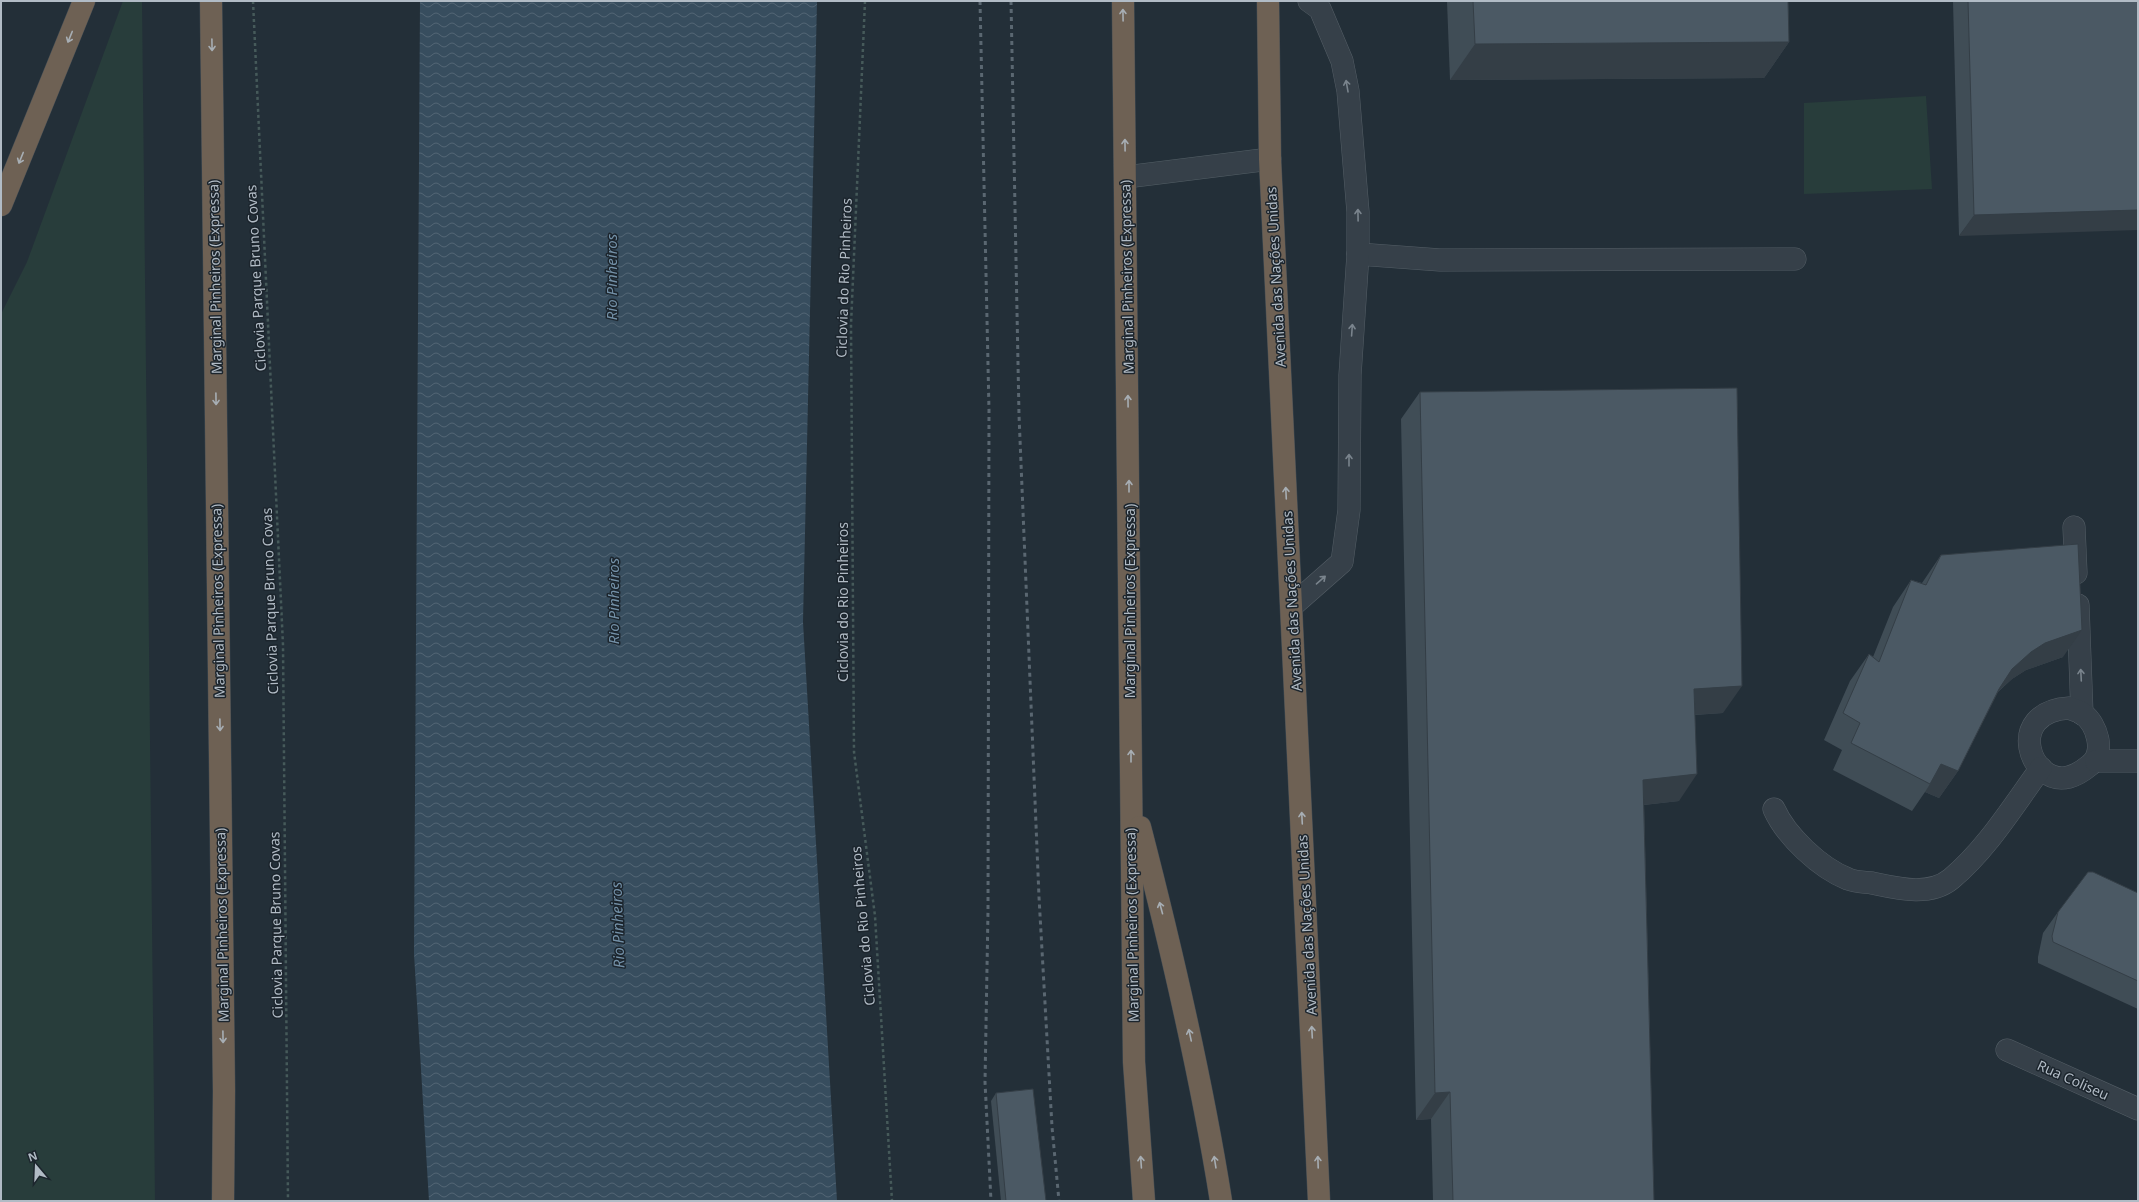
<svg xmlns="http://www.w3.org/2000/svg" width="2139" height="1202" font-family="'Noto Sans',sans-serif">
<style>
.green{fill:#283d3b}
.water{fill:url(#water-waves)}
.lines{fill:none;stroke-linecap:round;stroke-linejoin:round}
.minor-casing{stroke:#545e66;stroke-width:23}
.highway-casing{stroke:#414b53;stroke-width:23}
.path{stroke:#465a5a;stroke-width:2.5;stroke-dasharray:3 3;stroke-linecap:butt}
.minor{stroke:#364049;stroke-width:22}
.highway{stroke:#6e6154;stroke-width:22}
.rail{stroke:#5a6771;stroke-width:3;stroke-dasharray:4 4;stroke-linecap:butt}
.wall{fill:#404d56}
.shaded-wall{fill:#343e46}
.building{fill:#4b5964;stroke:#343e46}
.oneway{stroke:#a7aeb4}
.oneway2{stroke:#7a848d}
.labels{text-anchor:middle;stroke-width:3;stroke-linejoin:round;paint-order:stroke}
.street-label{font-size:14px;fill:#b1bbc5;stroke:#1c252d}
.water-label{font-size:15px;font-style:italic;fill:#7390a7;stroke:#1c252d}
</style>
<defs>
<pattern id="water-waves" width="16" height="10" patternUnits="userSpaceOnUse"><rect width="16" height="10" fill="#374d5e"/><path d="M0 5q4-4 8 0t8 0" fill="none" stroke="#526574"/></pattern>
</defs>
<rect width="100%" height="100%" fill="#232f38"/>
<g class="green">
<polygon points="123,1 142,1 155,1201 1,1201 1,314 27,262"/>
<polygon points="1926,96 1932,189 1804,194 1804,103"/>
</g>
<polygon class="water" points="420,1 817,1 803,622 837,1201 429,1201 414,954"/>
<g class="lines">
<defs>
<g id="minor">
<polyline points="1126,177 1270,159"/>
<polyline points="1358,254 1440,260 1795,259"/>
<polyline points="2074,527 2076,573"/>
<polyline points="2078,605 2082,714"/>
<polyline points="1292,606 1342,562 1349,510 1350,375 1358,254 1358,212 1348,91 1342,61 1320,9 1309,1"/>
<path d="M 2069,708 C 2073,710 2079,711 2083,714 C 2097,724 2106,753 2090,765 C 2084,770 2077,775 2069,777 C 2030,787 2004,712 2069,708 Z"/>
<polyline points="2096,761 2138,761"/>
<path d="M 1774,809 C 1786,836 1820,868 1848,879 C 1855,882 1864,882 1872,883 C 1896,888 1929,897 1951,879 C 1987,849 2013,806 2041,768"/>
<polyline points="2007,1050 2138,1109"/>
</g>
<g id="highway">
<polyline points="211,1 224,1091 223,1201"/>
<polyline points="1123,1 1134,1062 1144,1201"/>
<polyline points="1268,1 1270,159 1319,1201"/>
<polyline points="1,205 84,1"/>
<path d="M 1140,827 C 1172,951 1201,1075 1221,1201"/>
</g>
</defs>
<use href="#minor" class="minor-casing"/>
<use href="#highway" class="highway-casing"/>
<g class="path">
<polyline points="253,1 283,645 288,1201"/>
<polyline points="865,1 851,325 854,752 875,916 892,1201"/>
</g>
<use href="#minor" class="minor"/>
<use href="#highway" class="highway"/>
<g class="rail">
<polyline points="980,1 989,410 988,911 985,1082 991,1201"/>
<polyline points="1011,1 1019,415 1039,897 1052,1127 1059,1201"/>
</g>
</g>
<g class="wall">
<polygon points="1447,1 1788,1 1789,42 1764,78 1450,80"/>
<polygon points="1953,1 2138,1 1959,236"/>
<polygon points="1420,392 1723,713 1695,715 1679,801 1644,805 1654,1201 1433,1201 1431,1119 1416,1120 1401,419"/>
<polygon points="1941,555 2063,657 2026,670 2012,679 1998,692 1958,771 1939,798 1925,792 1912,811 1833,770 1842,750 1824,740 1850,681 1869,654 1873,657 1893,607 1911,580 1922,583"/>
<polygon points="2138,893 2138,1009 2038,963 2038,957 2043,933 2058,912"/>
<polygon points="996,1093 1046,1201 1001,1201 991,1101"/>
</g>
<g class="shaded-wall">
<polygon points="1789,42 1764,78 1450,80 1475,44"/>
<polygon points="2138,210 2138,230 1959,236 1974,215"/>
<polygon points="2082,630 2063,657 2026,670 2012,679 1993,696 2012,669 2031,652 2045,643"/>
<polygon points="1742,686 1723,713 1675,716 1694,689"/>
<polygon points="1941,764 1958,771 1939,798 1925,792 1930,784"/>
<polygon points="1697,774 1679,801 1624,807 1643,780"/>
<polygon points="1450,1092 1431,1119 1416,1120 1435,1093"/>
</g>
<g class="building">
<polygon points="1473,1 1788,1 1789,42 1475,44"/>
<polygon points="1968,1 2138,1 2138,210 1974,215"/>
<polygon points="1737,388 1742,686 1694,689 1697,774 1643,780 1654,1201 1453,1201 1450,1092 1435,1093 1420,392"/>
<polygon points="2078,544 2082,630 2045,643 2031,652 2012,669 1999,689 1958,771 1941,764 1930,784 1851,743 1860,723 1843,713 1869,654 1879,662 1911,580 1926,585 1941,555"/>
<polygon points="2088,872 2093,872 2138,893 2138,981 2053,942 2052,936 2058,912"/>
<polygon points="1033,1089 1046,1201 1006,1201 996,1093"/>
</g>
<defs><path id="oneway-shaft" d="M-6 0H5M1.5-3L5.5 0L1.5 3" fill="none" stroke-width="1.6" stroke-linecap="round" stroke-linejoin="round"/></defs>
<g class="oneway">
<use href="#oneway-shaft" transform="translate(1123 15) rotate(-91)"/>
<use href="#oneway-shaft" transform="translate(70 37) rotate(112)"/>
<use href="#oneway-shaft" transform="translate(212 45) rotate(89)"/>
<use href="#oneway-shaft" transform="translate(1125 145) rotate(-91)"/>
<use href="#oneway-shaft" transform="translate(21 158) rotate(112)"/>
<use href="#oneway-shaft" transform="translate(216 399) rotate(89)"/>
<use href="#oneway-shaft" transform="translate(1128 401) rotate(-91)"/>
<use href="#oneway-shaft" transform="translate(1129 486) rotate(-90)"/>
<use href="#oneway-shaft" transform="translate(1286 493) rotate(-93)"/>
<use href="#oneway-shaft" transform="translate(220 725) rotate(89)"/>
<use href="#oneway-shaft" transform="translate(1131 756) rotate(-90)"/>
<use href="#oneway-shaft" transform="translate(1302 818) rotate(-93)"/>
<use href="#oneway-shaft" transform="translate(1161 908) rotate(-105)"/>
<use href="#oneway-shaft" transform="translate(1312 1032) rotate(-93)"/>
<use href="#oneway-shaft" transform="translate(1190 1035) rotate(-102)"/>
<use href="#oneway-shaft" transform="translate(223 1037) rotate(89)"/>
<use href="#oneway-shaft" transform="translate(1141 1162) rotate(-94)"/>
<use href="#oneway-shaft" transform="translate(1215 1162) rotate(-99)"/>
<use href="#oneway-shaft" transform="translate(1318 1162) rotate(-92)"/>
</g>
<g class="oneway2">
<use href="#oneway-shaft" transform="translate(1347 86) rotate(-100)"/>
<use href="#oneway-shaft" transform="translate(1358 215) rotate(-91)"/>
<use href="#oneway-shaft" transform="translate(1352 330) rotate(-86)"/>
<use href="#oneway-shaft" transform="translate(1349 460) rotate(-90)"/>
<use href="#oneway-shaft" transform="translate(1321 580) rotate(-41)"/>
<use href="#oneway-shaft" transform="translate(2081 675) rotate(-93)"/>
</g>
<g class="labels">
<g class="street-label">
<text transform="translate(215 277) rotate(-91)" y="5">Marginal Pinheiros (Expressa)</text>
<text transform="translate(1127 277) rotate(-91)" y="5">Marginal Pinheiros (Expressa)</text>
<text transform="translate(1276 277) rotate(-93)" y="5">Avenida das Nações Unidas</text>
<text transform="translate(256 278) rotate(-93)" y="5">Ciclovia Parque Bruno Covas</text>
<text transform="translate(844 278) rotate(-88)" y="5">Ciclovia do Rio Pinheiros</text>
<text transform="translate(218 601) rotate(-91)" y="5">Marginal Pinheiros (Expressa)</text>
<text transform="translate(270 601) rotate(-92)" y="5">Ciclovia Parque Bruno Covas</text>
<text transform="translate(1130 601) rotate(-90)" y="5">Marginal Pinheiros (Expressa)</text>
<text transform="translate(1292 601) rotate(-93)" y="5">Avenida das Nações Unidas</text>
<text transform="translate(843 602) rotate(-90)" y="5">Ciclovia do Rio Pinheiros</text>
<text transform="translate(222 925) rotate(-91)" y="5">Marginal Pinheiros (Expressa)</text>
<text transform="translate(276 925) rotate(-91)" y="5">Ciclovia Parque Bruno Covas</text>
<text transform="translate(1132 925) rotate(-91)" y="5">Marginal Pinheiros (Expressa)</text>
<text transform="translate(1307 925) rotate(-93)" y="5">Avenida das Nações Unidas</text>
<text transform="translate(863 926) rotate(-95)" y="5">Ciclovia do Rio Pinheiros</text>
<text transform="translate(2073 1080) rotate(24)" y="5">Rua Coliseu</text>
</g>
<g class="water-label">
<text transform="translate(612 277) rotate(-90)" y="5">Rio Pinheiros</text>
<text transform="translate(614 601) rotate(-90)" y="5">Rio Pinheiros</text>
<text transform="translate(618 925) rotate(-92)" y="5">Rio Pinheiros</text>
</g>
</g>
<rect width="2139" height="1202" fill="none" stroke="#b1bbc5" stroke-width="4"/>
<g transform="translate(36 1166) rotate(341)" stroke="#1c252d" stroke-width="3" paint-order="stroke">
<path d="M0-3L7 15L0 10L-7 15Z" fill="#b1bbc5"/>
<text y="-6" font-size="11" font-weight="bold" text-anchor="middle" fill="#b1bbc5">N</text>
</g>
</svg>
